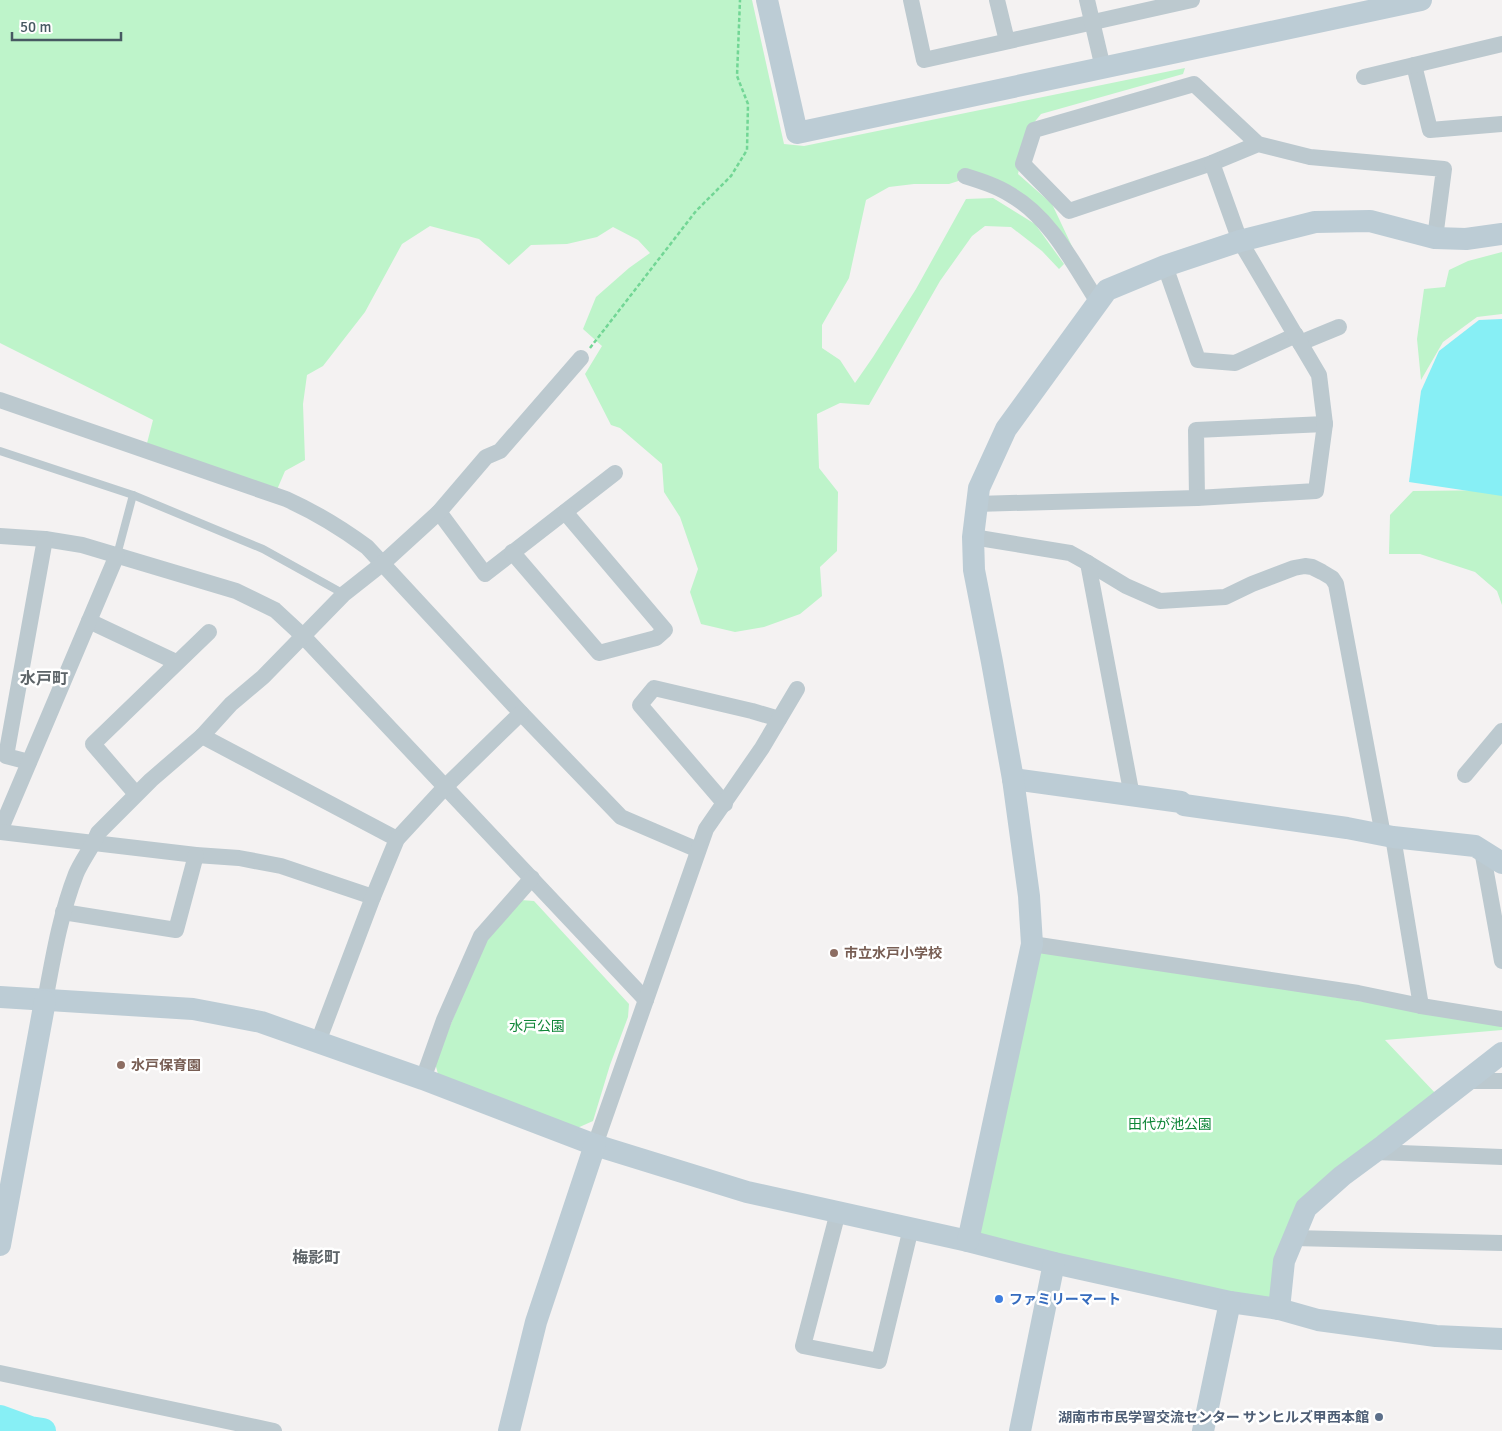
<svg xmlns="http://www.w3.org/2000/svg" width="1502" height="1431" font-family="Signika,'Noto Sans JP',sans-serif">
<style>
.green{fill:#bef4ca}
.water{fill:#87eff5}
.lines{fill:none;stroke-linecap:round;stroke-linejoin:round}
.river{stroke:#87eff5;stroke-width:26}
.path{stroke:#72d695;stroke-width:2.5;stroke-dasharray:4 2.5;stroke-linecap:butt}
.lane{stroke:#bcc9cf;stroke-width:8}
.street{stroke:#bcc9cf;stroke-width:16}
.secondary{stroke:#bcccd5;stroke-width:22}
.education-dot{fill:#8d6e63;stroke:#fff;stroke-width:2}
.shop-dot{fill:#3f7fe0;stroke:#fff;stroke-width:2}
.service-dot{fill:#5c6f8a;stroke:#fff;stroke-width:2}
.labels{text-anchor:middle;stroke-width:5;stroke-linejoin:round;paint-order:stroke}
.education-label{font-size:14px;font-weight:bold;fill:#785e54;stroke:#fff;text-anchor:start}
.park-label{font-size:14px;fill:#0f8638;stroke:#fff}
.shop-label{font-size:14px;font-weight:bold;fill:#366cbe;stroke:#fff;text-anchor:start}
.service-label{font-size:14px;font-weight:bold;fill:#4e5e75;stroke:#fff;text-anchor:end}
.quarter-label{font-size:16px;font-weight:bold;fill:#5d6468;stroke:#fff}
</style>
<rect width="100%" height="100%" fill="#f4f2f2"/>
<g class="green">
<polygon points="0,0 752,0 784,144 804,146 1185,68 1183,74 1041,114 1028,130 1018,174 1052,204 1079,261 1046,215 977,175 949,184 914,184 889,187 866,200 849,278 822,325 822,348 840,360 855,383 873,357 916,289 966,199 993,198 1035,224 1064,264 1059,269 1042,251 1011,227 985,226 972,236 940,281 869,405 840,403 817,414 819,468 838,492 837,551 820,567 822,596 800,614 764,627 735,632 701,624 690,592 698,569 680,517 664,492 662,464 620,428 611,425 585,374 602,346 583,329 596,297 629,268 650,253 638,240 613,227 597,237 567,244 531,245 509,265 479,239 430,226 402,244 365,312 323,366 307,375 303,404 305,460 285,471 273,499 145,451 153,420 0,343"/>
<polygon points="1502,252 1502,314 1477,317 1443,342 1421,380 1417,339 1424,289 1445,287 1449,270 1468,261"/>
<polygon points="1502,490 1502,605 1497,591 1475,572 1420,554 1389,554 1390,515 1413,491"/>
<polygon points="521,900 534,901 629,1004 628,1017 610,1065 593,1121 575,1129 438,1074 435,1063 485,940"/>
<polygon points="1035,949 1502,1024 1502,1030 1385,1040 1437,1095 1303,1203 1275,1304 974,1237"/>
</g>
<polygon class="water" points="1502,319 1502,496 1409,482 1421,391 1439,351 1479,320"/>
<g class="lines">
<polyline class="river" points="0,1418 30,1429 43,1431"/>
<polyline class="path" points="590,348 696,211 731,176 747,150 748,104 737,76 740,0"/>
<g class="lane">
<polyline points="0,451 133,495 263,549 344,594"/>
<polyline points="117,555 133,495"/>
</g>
<g class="street">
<polyline points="911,0 924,60 1192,0"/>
<polyline points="997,0 1007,41"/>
<polyline points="1087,0 1103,68"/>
<polyline points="1414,65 1430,130 1502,124"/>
<polyline points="1364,77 1502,44"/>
<polyline points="1258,144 1212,163 1069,211 1023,164 1034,130 1194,84 1258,144 1310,157 1444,169 1435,238"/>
<path d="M 965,176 C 981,181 997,186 1011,195 C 1051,218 1074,265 1098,302"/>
<polyline points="1165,266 1198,360 1235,363 1296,335"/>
<polyline points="1300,343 1339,327"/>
<path d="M 0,400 L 286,499 C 317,513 340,527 367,547 L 521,713 L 621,817 L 698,850"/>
<polyline points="1197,498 1196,430 1325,424"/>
<polyline points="976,504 1197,498 1316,491 1325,424 1319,375 1240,241 1212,163"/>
<polyline points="439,512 485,574 615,473"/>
<polyline points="0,536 45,539 82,545 236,591 275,610 302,635 646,1000"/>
<polyline points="973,537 1070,553 1088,563 1126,586 1160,601 1225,597 1252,584 1294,568 1305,566 1312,567 1322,572 1332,578 1336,584 1383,835"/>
<polyline points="512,552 599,653 656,638 665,630 565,512"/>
<polyline points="1088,563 1132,796"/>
<polyline points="89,621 176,662"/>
<polyline points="202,736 397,839"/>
<polyline points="29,762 6,756 45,539"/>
<polyline points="1465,775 1502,731"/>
<polyline points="136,794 93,744 209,632"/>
<polyline points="725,804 640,705 654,688 752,711 779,719"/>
<polyline points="0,831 117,555"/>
<polyline points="0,832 196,855 239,858 281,866 373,897"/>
<polyline points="1393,837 1421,1006"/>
<polyline points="1482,850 1502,961"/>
<polyline points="63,912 176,930 196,855"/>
<polyline points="1032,944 1358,993 1421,1006 1502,1019"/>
<path d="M 45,1001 C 53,958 60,915 76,874 C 82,860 92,848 98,833 L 151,780 L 202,736 L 231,704 L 263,677 L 344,594 L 382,564 L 439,512 L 486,457 L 500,451 L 581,358"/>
<polyline points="318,1042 373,897 397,839 446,786 521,713"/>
<polyline points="423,1079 444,1020 481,936 532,878"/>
<polyline points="1468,1081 1502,1081"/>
<polyline points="595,1145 706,829 762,748 797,689"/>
<polyline points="1375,1152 1502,1157"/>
<polyline points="838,1212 803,1346 879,1361 911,1228"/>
<polyline points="1293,1238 1502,1243"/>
<polyline points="0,1373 274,1431"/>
</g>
<g class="secondary">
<polyline points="767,0 797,133 1421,0"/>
<polyline points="1013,779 1181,802 1184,805 1347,828 1393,837 1475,846 1502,863"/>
<polyline points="0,997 193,1009 261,1022 423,1079 595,1145 747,1192 968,1241 1054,1263 1230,1302 1279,1309 1318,1320 1436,1336 1502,1339"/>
<polyline points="968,1241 1032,944 1029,896 1013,779 992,662 974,570 973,537 979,488 1006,429 1107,290 1165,266 1240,241 1315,222 1370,221 1435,238 1466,239 1502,234"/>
<polyline points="0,1245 45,1001"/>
<polyline points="1279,1309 1284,1261 1306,1208 1342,1176 1384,1145 1502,1053"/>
<polyline points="509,1431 536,1322 595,1145"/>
<polyline points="1020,1431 1054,1263"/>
<polyline points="1203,1431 1230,1302"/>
</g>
</g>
<g class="education-dot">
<circle cx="834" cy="953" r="5"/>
<circle cx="121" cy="1065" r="5"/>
</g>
<circle class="shop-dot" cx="999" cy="1299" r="5"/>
<circle class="service-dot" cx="1379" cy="1417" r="5"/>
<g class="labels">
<g class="education-label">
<text x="844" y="958">市立水戸小学校</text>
<text x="131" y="1070">水戸保育園</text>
</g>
<g class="park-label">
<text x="537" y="1031">水戸公園</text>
<text x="1170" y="1129">田代が池公園</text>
</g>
<g class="shop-label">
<text x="1009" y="1304">ファミリーマート</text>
</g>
<g class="service-label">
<text x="1369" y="1422">湖南市市民学習交流センター サンヒルズ甲西本館</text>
</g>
<g class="quarter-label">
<text x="44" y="684">水戸町</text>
<text x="316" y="1263">梅影町</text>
</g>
</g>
<path d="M12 32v8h109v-8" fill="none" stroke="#475962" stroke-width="2.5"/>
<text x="20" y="32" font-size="15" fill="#475962" stroke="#ffffff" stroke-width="4" paint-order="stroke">50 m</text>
</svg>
